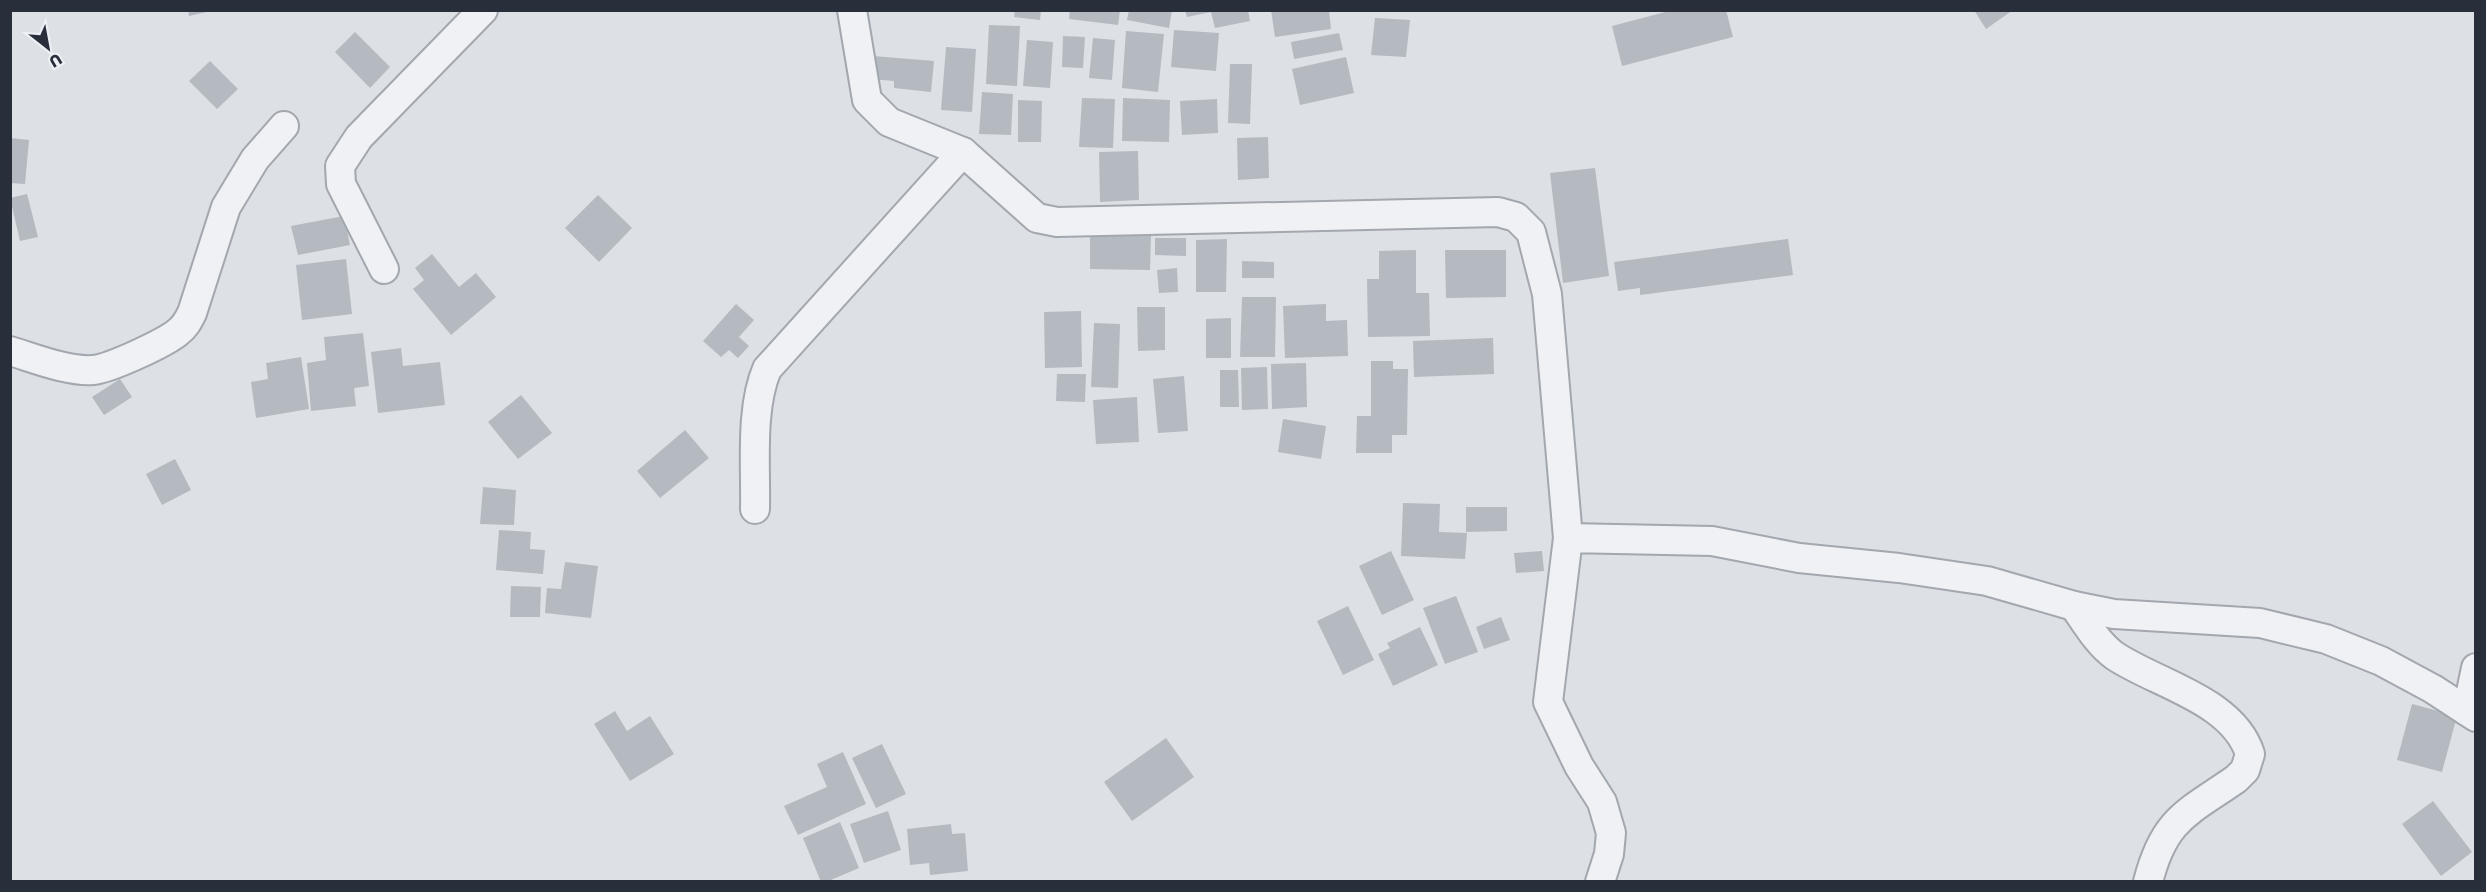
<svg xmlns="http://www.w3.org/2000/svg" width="2486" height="892" font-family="Poppins,sans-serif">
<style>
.building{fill:#b5bac1}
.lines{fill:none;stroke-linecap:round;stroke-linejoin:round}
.minor-casing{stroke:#a3a7ae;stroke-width:32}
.minor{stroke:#eff1f4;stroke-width:28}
</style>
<rect width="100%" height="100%" fill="#dde0e5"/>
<g class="building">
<polygon points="188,10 211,10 211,11 189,16"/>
<polygon points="1015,10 1041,10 1040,20 1014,17"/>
<polygon points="1070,10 1120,10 1118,25 1069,19"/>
<polygon points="1129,10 1172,10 1169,28 1127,20"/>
<polygon points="1185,10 1248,10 1250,21 1215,28 1211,12 1187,17"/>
<polygon points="1271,10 1329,10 1331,29 1275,37"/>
<polygon points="1673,10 1726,10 1733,37 1622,66 1612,26"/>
<polygon points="1974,10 2013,10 1986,29"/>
<polygon points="1375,18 1410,20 1406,57 1371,55"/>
<polygon points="989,25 1020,26 1017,86 986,84"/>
<polygon points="1174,30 1219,33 1216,71 1171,67"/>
<polygon points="1126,31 1164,34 1158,92 1122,88"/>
<polygon points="355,32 390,67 370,88 335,52"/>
<polygon points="1339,33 1343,50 1294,59 1291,42"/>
<polygon points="1063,36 1085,37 1083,68 1062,67"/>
<polygon points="1093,38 1115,40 1112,80 1089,78"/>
<polygon points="1027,40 1053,42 1050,88 1023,86"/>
<polygon points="946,47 976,49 972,112 941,110"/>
<polygon points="873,56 934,61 931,92 894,88 894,81 870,79"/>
<polygon points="1346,57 1354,93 1300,105 1292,69"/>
<polygon points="210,61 238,89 217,109 189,81"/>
<polygon points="1230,64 1252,64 1250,124 1228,123"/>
<polygon points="982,92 1013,94 1011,135 979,134"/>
<polygon points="1082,98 1115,99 1113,148 1079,147"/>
<polygon points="1123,98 1170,100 1169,142 1122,141"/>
<polygon points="1217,99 1218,133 1182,135 1180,101"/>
<polygon points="1018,100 1042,101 1041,142 1018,142"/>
<polygon points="1268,137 1269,178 1238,180 1237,138"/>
<polygon points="10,138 29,140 25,184 10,183"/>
<polygon points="1138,151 1139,200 1100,202 1099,152"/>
<polygon points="1595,168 1609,276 1563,283 1550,173"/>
<polygon points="27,194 38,237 20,241 10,198"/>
<polygon points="598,195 632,228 599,262 565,228"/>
<polygon points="344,216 350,245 298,255 291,226"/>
<polygon points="1090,234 1151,235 1150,270 1090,269"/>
<polygon points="1155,238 1186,238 1186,256 1155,255"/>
<polygon points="1227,239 1226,292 1196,292 1196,240"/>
<polygon points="1788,239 1793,275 1640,295 1640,288 1618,291 1614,262"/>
<polygon points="1416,250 1416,293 1429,293 1430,336 1368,337 1367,279 1379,279 1379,251"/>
<polygon points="1445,250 1506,250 1506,297 1446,298"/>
<polygon points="432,254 459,287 476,273 496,297 451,335 413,289 424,280 415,268"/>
<polygon points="346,259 352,314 302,320 296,265"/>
<polygon points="1242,261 1274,262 1274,278 1242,278"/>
<polygon points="1177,268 1178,292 1159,293 1157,270"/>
<polygon points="1242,297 1276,297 1275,357 1240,357"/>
<polygon points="736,304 754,320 739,337 749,346 738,358 729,350 721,357 703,341"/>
<polygon points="1326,304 1326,321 1347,320 1348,356 1285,358 1283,306"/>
<polygon points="1137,307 1165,307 1165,350 1138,351"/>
<polygon points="1081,311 1082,367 1045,368 1044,312"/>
<polygon points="1231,318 1231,358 1206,358 1206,319"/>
<polygon points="1094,323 1120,324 1118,388 1091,387"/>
<polygon points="363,333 369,386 354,388 356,406 311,411 307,363 326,360 324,337"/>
<polygon points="1493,338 1494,374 1414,377 1413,341"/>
<polygon points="401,348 403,366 440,362 445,405 378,413 371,352"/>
<polygon points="301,357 309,409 256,418 251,382 268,379 266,363"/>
<polygon points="1371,361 1393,361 1393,369 1408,369 1407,435 1392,435 1392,453 1356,453 1357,416 1371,416"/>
<polygon points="1306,363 1307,407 1272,409 1271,364"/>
<polygon points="1267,367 1268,409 1242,410 1241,368"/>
<polygon points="1220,370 1238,370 1239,407 1220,407"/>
<polygon points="1057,374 1086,374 1085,402 1056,401"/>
<polygon points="1184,376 1188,431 1158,433 1153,379"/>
<polygon points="120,379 132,397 104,415 92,397"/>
<polygon points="521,395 552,433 518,459 488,422"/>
<polygon points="1137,397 1139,442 1096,444 1093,400"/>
<polygon points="1283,419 1326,426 1321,459 1278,452"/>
<polygon points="685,430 709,458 660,498 637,471"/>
<polygon points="175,459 191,490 162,505 146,474"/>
<polygon points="483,487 516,490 514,525 480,524"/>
<polygon points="1403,503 1440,504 1439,532 1467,533 1465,559 1401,556"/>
<polygon points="1466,507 1507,507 1507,531 1466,532"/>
<polygon points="499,530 531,532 530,549 545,550 543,574 496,570"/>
<polygon points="1391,551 1414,600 1382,615 1359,566"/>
<polygon points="1542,551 1544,571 1516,573 1514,553"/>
<polygon points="565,562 598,566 591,618 545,613 547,588 561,589"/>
<polygon points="511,586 541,587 540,617 510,617"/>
<polygon points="1456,596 1478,652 1445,664 1423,608"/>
<polygon points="1348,606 1374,660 1343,675 1317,621"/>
<polygon points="1501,617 1510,640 1484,649 1476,627"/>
<polygon points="1420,627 1438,665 1393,686 1378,654 1390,648 1387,643"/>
<polygon points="2412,704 2457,716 2442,772 2397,760"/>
<polygon points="615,711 627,731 650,716 674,754 630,781 594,724"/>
<polygon points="1166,738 1194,777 1132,821 1104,782"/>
<polygon points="882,744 906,794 876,808 852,758"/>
<polygon points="843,752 866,804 798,835 784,806 827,787 817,764"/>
<polygon points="2433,801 2472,852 2441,876 2402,824"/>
<polygon points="888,811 901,850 864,863 850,824"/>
<polygon points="840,822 859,868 826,882 821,882 803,838"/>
<polygon points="951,824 952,834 965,833 968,871 930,875 929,863 910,865 907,829"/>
</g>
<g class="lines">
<defs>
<g id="minor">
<polyline points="852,10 867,100 889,122 963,152 1037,218 1057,222 1498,212 1516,217 1531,232 1547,294 1568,538"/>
<polyline points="384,269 341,184 340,166 359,137 483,10"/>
<path d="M 10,351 C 34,358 68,372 93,370 C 109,369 165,343 178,332 C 185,327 188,321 192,313 L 226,207 L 255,159 L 284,126"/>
<path d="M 755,509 C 756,465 750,409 767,369 L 963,152"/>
<path d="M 2074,606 C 2086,623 2098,644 2115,656 C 2157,684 2233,700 2250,754 L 2245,770 L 2236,779 C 2187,813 2164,819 2148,882"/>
<polyline points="2467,711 2476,668"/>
<polyline points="1600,882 1609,854 1611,833 1602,802 1579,766 1548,702 1568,538 1712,541 1799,558 1899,568 1987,581 2074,606 2114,614 2260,623 2326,639 2381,661 2433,689 2476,717"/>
</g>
</defs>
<use href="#minor" class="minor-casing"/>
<use href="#minor" class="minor"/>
</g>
<rect width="2486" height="892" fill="none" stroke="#282f3a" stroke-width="24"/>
<g transform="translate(48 48) rotate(149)" stroke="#eceff3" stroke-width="4.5" paint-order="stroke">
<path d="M0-4.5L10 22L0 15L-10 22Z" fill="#282f3a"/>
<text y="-9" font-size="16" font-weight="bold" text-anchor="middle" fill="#282f3a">U</text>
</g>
</svg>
